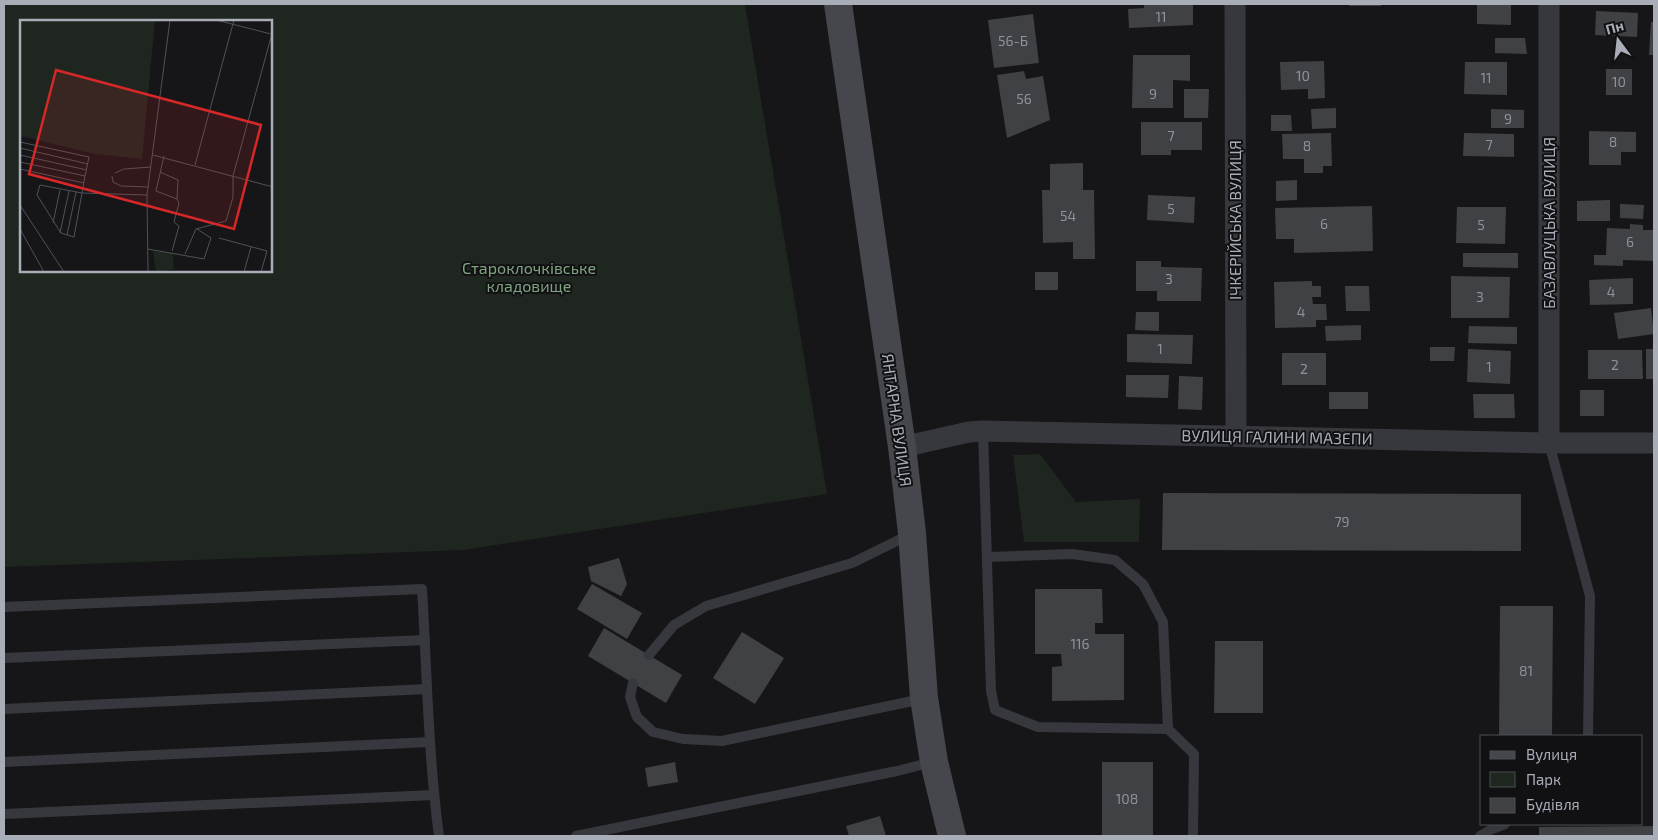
<svg xmlns="http://www.w3.org/2000/svg" width="1658" height="840" font-family="'Exo 2',sans-serif">
<style>
.green{fill:#1e261f;fill-rule:evenodd}
.building{fill:#404145}
.lines{fill:none;stroke-linecap:round;stroke-linejoin:round}
.service{stroke:#37383d;stroke-width:10}
.minor{stroke:#37383d;stroke-width:21}
.secondary{stroke:#45474d;stroke-width:28}
.labels{text-anchor:middle;stroke-width:4;stroke-linejoin:round;paint-order:stroke}
.number-label{font-size:14px;fill:#8e929b}
.street-label{font-size:16px;fill:#a8adb8;stroke:#111113}
.park-label{font-size:16px;fill:#7fa381;stroke:#111113}
.inset-road{fill:none;stroke:#505258;stroke-width:1}
.view{fill:#d62828;fill-opacity:0.15;stroke:#d62828;stroke-width:2.5}
.inset-edge{fill:none;stroke:#a8adb8;stroke-width:2.5}
</style>
<rect width="100%" height="100%" fill="#161618"/>
<g class="green">
<path d="M 4,4 L 745,4 L 827,494 L 463,550 L 4,567 ZM 21,21 L 271,21 L 271,271 L 21,271 Z"/>
<polygon points="1040,454 1076,502 1140,499 1139,542 1024,542 1013,455"/>
</g>
<g class="building">
<polygon points="1144,4 1193,4 1193,25 1129,28 1128,9 1144,8"/>
<rect x="1349" y="4" width="32" height="2"/>
<polygon points="1477,4 1511,4 1511,25 1477,24"/>
<polygon points="1596,11 1638,13 1637,37 1595,35"/>
<polygon points="1033,14 1039,63 994,68 988,20"/>
<polygon points="1651,22 1654,22 1654,55 1649,55"/>
<polygon points="1495,38 1525,38 1527,54 1495,53"/>
<polygon points="1133,55 1190,55 1190,81 1173,80 1173,108 1132,108"/>
<polygon points="1324,61 1325,98 1308,99 1308,89 1281,90 1280,62"/>
<polygon points="1465,62 1507,62 1507,95 1464,94"/>
<rect x="1606" y="69" width="26" height="26"/>
<polygon points="1024,71 1026,79 1043,76 1050,120 1007,138 997,75"/>
<polygon points="1184,89 1209,89 1208,118 1184,118"/>
<polygon points="1336,108 1336,128 1312,129 1311,109"/>
<polygon points="1491,109 1524,110 1524,128 1491,128"/>
<polygon points="1271,115 1291,115 1292,131 1271,131"/>
<polygon points="1141,122 1202,122 1202,150 1171,150 1171,155 1141,155"/>
<polygon points="1589,131 1636,132 1636,152 1621,152 1621,165 1589,165"/>
<polygon points="1331,133 1332,166 1323,166 1323,173 1304,173 1304,159 1283,159 1282,134"/>
<polygon points="1464,133 1514,134 1514,157 1463,156"/>
<polygon points="1083,163 1083,190 1094,190 1095,259 1073,259 1073,242 1043,243 1042,190 1050,190 1050,164"/>
<polygon points="1297,180 1297,200 1276,201 1276,181"/>
<polygon points="1148,195 1195,197 1194,223 1147,220"/>
<polygon points="1610,200 1610,221 1577,221 1577,201"/>
<polygon points="1620,204 1644,205 1643,219 1620,218"/>
<polygon points="1372,206 1373,251 1294,253 1294,239 1276,239 1275,208"/>
<polygon points="1457,207 1506,207 1505,244 1456,243"/>
<polygon points="1630,224 1643,225 1643,230 1654,230 1654,261 1623,260 1623,266 1594,265 1594,255 1606,255 1607,228 1630,229"/>
<polygon points="1463,253 1518,253 1518,268 1463,267"/>
<polygon points="1136,261 1161,261 1161,267 1202,268 1201,301 1157,301 1157,291 1136,291"/>
<rect x="1035" y="272" width="23" height="18"/>
<polygon points="1451,276 1510,277 1509,318 1451,318"/>
<polygon points="1633,278 1633,304 1590,305 1589,280"/>
<polygon points="1312,281 1312,286 1321,286 1321,297 1312,297 1313,304 1326,304 1327,320 1316,320 1316,327 1275,328 1274,282"/>
<polygon points="1345,286 1369,286 1370,311 1346,311"/>
<polygon points="1651,308 1654,334 1618,339 1614,313"/>
<polygon points="1136,312 1159,312 1159,331 1135,330"/>
<polygon points="1361,325 1361,340 1326,341 1325,326"/>
<polygon points="1469,326 1517,327 1517,344 1468,343"/>
<polygon points="1127,334 1193,335 1192,364 1127,362"/>
<polygon points="1430,347 1455,347 1454,361 1430,361"/>
<polygon points="1468,349 1511,351 1510,384 1467,382"/>
<rect x="1646" y="349" width="8" height="30"/>
<polygon points="1588,350 1642,350 1643,379 1588,379"/>
<rect x="1282" y="353" width="44" height="32"/>
<polygon points="1126,375 1169,375 1168,398 1126,397"/>
<polygon points="1179,376 1203,377 1202,410 1178,409"/>
<rect x="1580" y="390" width="24" height="26"/>
<rect x="1329" y="392" width="39" height="17"/>
<polygon points="1473,394 1514,394 1515,418 1474,418"/>
<polygon points="1163,493 1521,494 1521,551 1162,550"/>
<polygon points="619,558 627,584 621,596 591,581 588,567"/>
<polygon points="592,584 642,613 627,639 577,609"/>
<polygon points="1035,589 1102,589 1103,623 1095,623 1095,634 1124,634 1124,700 1052,701 1052,667 1062,666 1061,654 1035,654"/>
<polygon points="1500,606 1553,606 1552,736 1499,736"/>
<polygon points="604,628 682,675 666,703 588,656"/>
<polygon points="742,632 784,658 755,704 713,678"/>
<polygon points="1215,641 1263,641 1263,713 1214,713"/>
<polygon points="675,762 678,782 648,787 645,768"/>
<rect x="1102" y="762" width="51" height="74"/>
<polygon points="880,816 886,836 849,836 846,826"/>
<polygon points="1654,826 1654,836 1539,836 1539,827"/>
</g>
<g class="lines">
<g class="service">
<polyline points="983,431 991,691 995,710 1038,727 1168,729"/>
<polyline points="1549,443 1590,596 1588,736"/>
<polyline points="987,557 1072,554 1115,560 1143,584 1163,622 1168,729"/>
<path d="M 4,607 L 422,589 C 427,671 428,754 439,836"/>
<polyline points="649,655 674,625 706,606 852,563 909,535"/>
<polyline points="4,658 425,640"/>
<polyline points="633,683 630,697 637,717 653,732 683,739 722,741 922,699"/>
<polyline points="4,709 427,689"/>
<polyline points="1168,729 1194,754 1193,836"/>
<polyline points="4,762 430,742"/>
<polyline points="4,814 434,795"/>
<polyline points="576,836 897,771 933,762"/>
<polyline points="1480,836 1492,829 1505,824"/>
</g>
<g class="minor">
<polyline points="1235,4 1236,436"/>
<polyline points="1549,4 1549,443"/>
<polyline points="902,447 969,432 983,431 1549,443 1654,443"/>
</g>
<polyline class="secondary" points="838,4 902,447 912,533 924,698 934,762 952,836"/>
</g>
<g class="labels">
<g class="number-label">
<text x="1161" y="22">11</text>
<text x="1013" y="46">56-Б</text>
<text x="1303" y="81">10</text>
<text x="1486" y="83">11</text>
<text x="1619" y="87">10</text>
<text x="1153" y="99">9</text>
<text x="1024" y="104">56</text>
<text x="1508" y="124">9</text>
<text x="1171" y="141">7</text>
<text x="1613" y="147">8</text>
<text x="1489" y="150">7</text>
<text x="1307" y="151">8</text>
<text x="1171" y="214">5</text>
<text x="1068" y="221">54</text>
<text x="1324" y="229">6</text>
<text x="1481" y="230">5</text>
<text x="1630" y="247">6</text>
<text x="1169" y="284">3</text>
<text x="1611" y="297">4</text>
<text x="1480" y="302">3</text>
<text x="1301" y="317">4</text>
<text x="1160" y="354">1</text>
<text x="1615" y="370">2</text>
<text x="1489" y="372">1</text>
<text x="1304" y="374">2</text>
<text x="1342" y="527">79</text>
<text x="1080" y="649">116</text>
<text x="1526" y="676">81</text>
<text x="1127" y="804">108</text>
</g>
<g class="street-label">
<text transform="translate(1235 220) rotate(-90)" y="6">ІЧКЕРІЙСЬКА ВУЛИЦЯ</text>
<text transform="translate(1549 223) rotate(-90)" y="6">БАЗАВЛУЦЬКА ВУЛИЦЯ</text>
<text transform="translate(897 420) rotate(82)" y="6">ЯНТАРНА ВУЛИЦЯ</text>
<text transform="translate(1277 437) rotate(1)" y="6">ВУЛИЦЯ ГАЛИНИ МАЗЕПИ</text>
</g>
<g class="park-label">
<text x="529" y="274">Староклочківське<tspan x="529" dy="18">кладовище</tspan></text>
</g>
</g>
<g transform="translate(20 20)">
<rect width="252" height="252" fill="#161618"/>
<path d="M 0,0 L 135,0 L 122,139 L 75,134 L 0,116 ZM 133,231 L 153,233 L 154,249 L 136,252 Z" fill="#1e261f"/>
<path class="inset-road" d="M 196,0 L 251,14M 0,122 L 69,137 L 65,156 L 62,173 L 54,217 L 41,213 L 17,175 L 20,165 L 62,173 L 127,175M 0,128 L 68,144M 0,135 L 67,150M 133,135 L 253,167M 144,136 L 136,171 L 157,179M 0,142 L 65,156M 175,145 L 214,0M 0,149 L 64,163M 140,152 L 158,160 L 157,179M 95,153 L 104,149 L 131,147M 92,156 L 93,162 L 101,166 L 128,167M 0,185 L 44,252M 33,203 L 40,170M 0,209 L 24,252M 40,213 L 49,171M 47,215 L 56,172M 199,218 L 247,231 L 241,252M 128,229 L 184,239 L 191,218 L 177,209M 152,231 L 159,206 L 154,202 L 159,183 L 157,179M 165,234 L 176,209 L 206,201 L 213,177 L 213,156 L 253,10M 128,252 L 127,175 L 150,0M 224,252 L 231,227"/>
<path class="view" d="M 36,50 L 241,105 L 214,209 L 9,154 Z"/>
<rect width="252" height="252" class="inset-edge"/>
</g>
<rect width="1658" height="840" fill="none" stroke="#a8adb8" stroke-width="10"/>
<rect x="1480" y="735" width="162" height="90" fill="#111113" stroke="#4d4f55"/>
<rect x="1490" y="751" width="25" height="8" fill="#45474d" stroke="#4d4f55"/>
<text x="1526" y="760" font-size="15" fill="#a8adb8">Вулиця</text>
<rect x="1490" y="772" width="25" height="15" fill="#1e261f" stroke="#4d4f55"/>
<text x="1526" y="785" font-size="15" fill="#a8adb8">Парк</text>
<rect x="1490" y="798" width="25" height="15" fill="#404145" stroke="#4d4f55"/>
<text x="1526" y="810" font-size="15" fill="#a8adb8">Будівля</text>
<g transform="translate(1618 40) rotate(345)" stroke="#111113" stroke-width="4" paint-order="stroke">
<path d="M0-4L9 19L0 12L-9 19Z" fill="#a8adb8"/>
<text y="-8" font-size="14" font-weight="bold" text-anchor="middle" fill="#a8adb8">Пн</text>
</g>
</svg>
